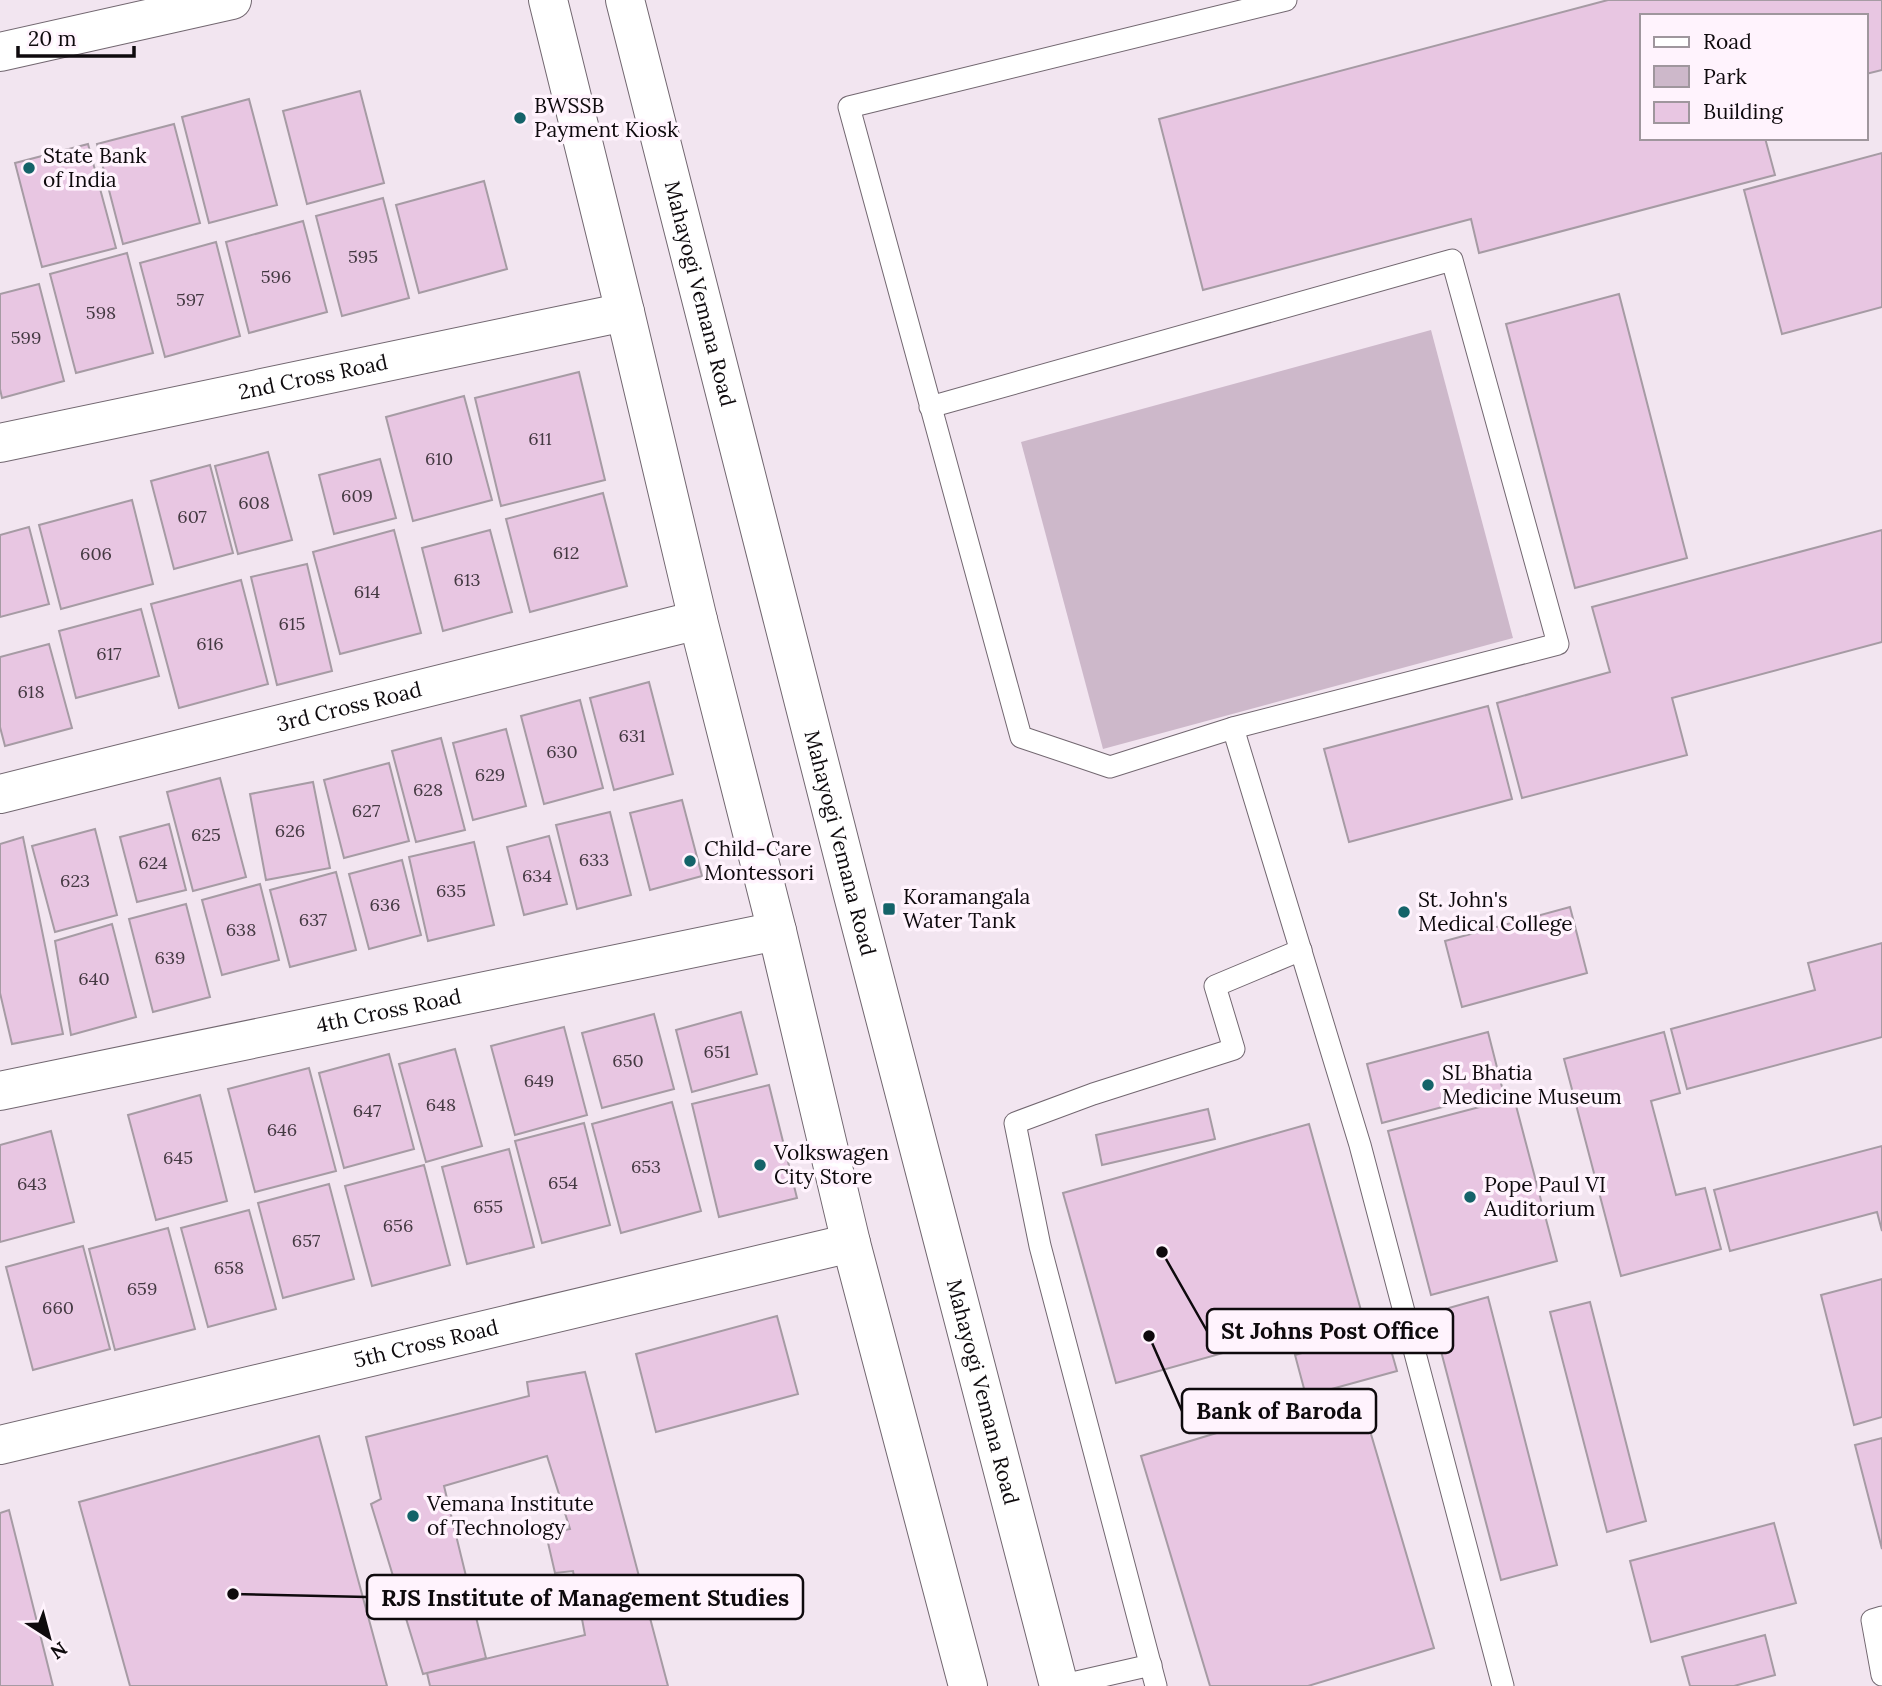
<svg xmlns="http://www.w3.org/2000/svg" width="1882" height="1686" font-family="Lora,serif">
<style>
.green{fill:#cdb8ca}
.building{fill:#e8c6e2;stroke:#a69ba4;stroke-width:2}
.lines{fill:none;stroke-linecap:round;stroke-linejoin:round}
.service-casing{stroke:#726770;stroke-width:23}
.minor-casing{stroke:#726770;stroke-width:40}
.primary-casing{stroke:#726770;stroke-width:40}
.service{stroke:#fff;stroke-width:21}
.minor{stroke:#fff;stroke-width:38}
.primary{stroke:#fff;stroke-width:38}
.poi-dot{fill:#146369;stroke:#fff3fd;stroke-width:2.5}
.labels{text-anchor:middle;stroke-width:7;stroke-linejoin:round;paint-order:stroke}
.number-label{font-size:18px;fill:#443942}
.poi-label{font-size:21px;fill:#0e0a0d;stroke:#fff3fd;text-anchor:start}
.street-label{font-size:21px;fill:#0e0a0d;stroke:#fff3fd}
.leader{fill:none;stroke:#0e0a0d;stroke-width:2.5}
.callout-dot{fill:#0e0a0d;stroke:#fff3fd;stroke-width:2.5}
.callout{fill:#fff3fd;stroke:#0e0a0d;stroke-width:2.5}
.callout-label{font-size:23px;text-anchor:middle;font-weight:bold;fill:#0e0a0d}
</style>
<rect width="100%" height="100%" fill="#f2e5f0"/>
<polygon class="green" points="1431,330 1513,638 1103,749 1021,442"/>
<g class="building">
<polygon points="1608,0 1882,0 1882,70 1866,74 1866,16 1642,16 1642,138 1765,138 1775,175 1479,253 1471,219 1203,290 1159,119"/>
<polygon points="360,91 384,183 307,204 283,111"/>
<polygon points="249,99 277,205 209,223 182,117"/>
<polygon points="174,124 200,223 123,244 97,144"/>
<polygon points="88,144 116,248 42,267 15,163"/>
<polygon points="1882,153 1882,307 1782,334 1744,190"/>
<polygon points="484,181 507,269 419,293 396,205"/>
<polygon points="383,198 409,298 342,316 316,216"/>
<polygon points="303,221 327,312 249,333 226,242"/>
<polygon points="216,242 240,336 165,357 140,263"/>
<polygon points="127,253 153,353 76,373 50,274"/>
<polygon points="39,284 64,381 2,398 0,389 0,294"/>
<polygon points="1619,294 1687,558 1575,588 1506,324"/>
<polygon points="579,372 605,480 501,506 475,398"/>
<polygon points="464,396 492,500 413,521 386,417"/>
<polygon points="268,452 292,540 238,554 215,466"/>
<polygon points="380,459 396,518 334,534 319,475"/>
<polygon points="210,465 233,553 174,569 151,481"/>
<polygon points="603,493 627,586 530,612 506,519"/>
<polygon points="132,500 153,584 61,609 39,525"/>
<polygon points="29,527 49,604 0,617 0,535"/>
<polygon points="394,530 421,633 340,654 313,552"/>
<polygon points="490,530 512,612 443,631 422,548"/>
<polygon points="1882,530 1882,642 1672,698 1687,755 1522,798 1497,703 1610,672 1592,607"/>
<polygon points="307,564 332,671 277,685 251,577"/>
<polygon points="241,580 268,684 179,708 151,604"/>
<polygon points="141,609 159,676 76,698 59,631"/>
<polygon points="49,644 72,728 5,746 0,727 0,657"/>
<polygon points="649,682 673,774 614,790 590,698"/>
<polygon points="580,700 603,788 544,804 521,716"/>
<polygon points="1488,706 1512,799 1349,842 1324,749"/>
<polygon points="506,729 526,806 473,820 453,743"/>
<polygon points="441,738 465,830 416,842 392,751"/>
<polygon points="389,763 409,841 344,858 324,780"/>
<polygon points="220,778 246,877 193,891 167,792"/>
<polygon points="313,782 330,868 266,880 250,794"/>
<polygon points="682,800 702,876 650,890 630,813"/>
<polygon points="610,812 631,895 577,909 556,825"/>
<polygon points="169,824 186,890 137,902 120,837"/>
<polygon points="95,829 117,915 55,932 32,846"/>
<polygon points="549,836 567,904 524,915 507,847"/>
<polygon points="23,837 63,1034 12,1044 0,993 0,844"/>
<polygon points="474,842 494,925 428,941 409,857"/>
<polygon points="402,860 421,935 369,949 349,874"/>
<polygon points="336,872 356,950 290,967 270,890"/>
<polygon points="260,884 279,960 222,975 202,900"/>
<polygon points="186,904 210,997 153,1012 129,919"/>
<polygon points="1570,907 1587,973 1462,1007 1445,941"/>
<polygon points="112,924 136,1017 71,1035 55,941"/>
<polygon points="1882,943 1882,1037 1687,1089 1671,1029 1815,990 1808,963"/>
<polygon points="741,1012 757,1074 692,1092 676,1030"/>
<polygon points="654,1014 674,1089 602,1108 582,1033"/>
<polygon points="564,1027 587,1115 515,1135 491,1046"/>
<polygon points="1488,1032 1503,1091 1382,1123 1367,1064"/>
<polygon points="1664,1032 1680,1093 1651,1101 1676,1195 1705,1188 1721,1249 1621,1276 1564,1059"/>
<polygon points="455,1049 482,1146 426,1162 399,1064"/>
<polygon points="389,1054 414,1149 344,1168 319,1073"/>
<polygon points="309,1068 336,1171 255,1192 228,1089"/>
<polygon points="769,1085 797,1198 719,1217 692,1104"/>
<polygon points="200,1095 227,1201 156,1220 128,1115"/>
<polygon points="1514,1098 1557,1261 1431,1295 1388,1131"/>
<polygon points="672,1102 701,1211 621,1233 592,1124"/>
<polygon points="1208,1109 1215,1139 1102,1165 1096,1135"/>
<polygon points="584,1123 610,1225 542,1243 515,1141"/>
<polygon points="1309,1124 1362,1314 1116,1383 1063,1193"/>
<polygon points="51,1131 74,1222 0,1242 0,1145"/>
<polygon points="1882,1146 1882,1231 1877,1212 1730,1251 1714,1190"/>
<polygon points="509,1149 534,1247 467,1264 442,1167"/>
<polygon points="424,1165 450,1265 372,1286 345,1186"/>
<polygon points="329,1184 354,1279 283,1298 258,1203"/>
<polygon points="249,1210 276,1309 208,1327 181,1228"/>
<polygon points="168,1228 195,1329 115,1350 89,1249"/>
<polygon points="83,1246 110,1349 33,1370 6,1267"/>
<polygon points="1882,1279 1882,1417 1854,1425 1821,1295"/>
<polygon points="1488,1297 1557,1565 1501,1580 1431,1313"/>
<polygon points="1590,1302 1646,1521 1607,1532 1550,1312"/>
<polygon points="777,1316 798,1394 656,1432 636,1354"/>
<polygon points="1385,1329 1397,1371 1306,1396 1295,1355"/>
<polygon points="585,1372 668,1686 430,1686 427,1673 585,1635 573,1571 555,1573 546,1534 570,1529 547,1456 444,1486 486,1658 423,1674 371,1504 381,1499 366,1437 529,1396 527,1382"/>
<polygon points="1358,1390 1434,1648 1308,1686 1210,1686 1141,1456"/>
<polygon points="319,1436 387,1686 130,1686 79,1502"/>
<polygon points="1882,1438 1882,1549 1855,1445"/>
<polygon points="9,1510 53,1686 0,1686 0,1513"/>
<polygon points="1774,1523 1796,1603 1651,1642 1630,1561"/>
<polygon points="1765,1635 1775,1675 1734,1686 1690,1686 1682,1657"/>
</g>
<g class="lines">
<defs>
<g id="service">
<path d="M 930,407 L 1452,260 L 1558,644 L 1233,728 L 1110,767 L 1021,737 C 963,527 906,317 849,107 L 1286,0"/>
<polyline points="1233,728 1360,1145 1503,1686"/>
<polyline points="1882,1617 1872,1620 1882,1675"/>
<polyline points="1059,1686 1151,1665"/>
<polyline points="1156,1686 1040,1246 1015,1123 1093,1094 1234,1049 1215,986 1301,950"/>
</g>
<g id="minor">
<path id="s1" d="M 0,443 L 625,312"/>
<path id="s2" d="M 0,794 L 698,620"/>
<path id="s3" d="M 0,1091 L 777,931"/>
<path id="s4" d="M 0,1445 L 851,1243"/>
</g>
<g id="primary">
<polyline points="548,0 625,312 698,620 777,931 851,1243 968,1686"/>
<path id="s5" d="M 625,0 L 853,895 L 1059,1686"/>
<polyline points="0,52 232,0"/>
</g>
</defs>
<use href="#service" class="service-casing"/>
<use href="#minor" class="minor-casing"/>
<use href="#primary" class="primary-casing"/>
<use href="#service" class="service"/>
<use href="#minor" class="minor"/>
<use href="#primary" class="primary"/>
</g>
<g class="poi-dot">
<circle cx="520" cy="118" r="7"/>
<circle cx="29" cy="168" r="7"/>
<circle cx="690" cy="861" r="7"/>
<rect x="882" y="902" width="14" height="14" rx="3.5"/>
<circle cx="1404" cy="912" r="7"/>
<circle cx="1428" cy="1085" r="7"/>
<circle cx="760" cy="1165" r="7"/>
<circle cx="1470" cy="1197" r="7"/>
<circle cx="413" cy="1516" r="7"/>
</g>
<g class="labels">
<g class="number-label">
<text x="363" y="263">595</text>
<text x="276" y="283">596</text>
<text x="190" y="306">597</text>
<text x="101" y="319">598</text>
<text x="26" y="344">599</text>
<text x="540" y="445">611</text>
<text x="439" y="465">610</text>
<text x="357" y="502">609</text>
<text x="254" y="509">608</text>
<text x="192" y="523">607</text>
<text x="566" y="559">612</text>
<text x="96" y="560">606</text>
<text x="467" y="586">613</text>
<text x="367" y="598">614</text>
<text x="292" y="630">615</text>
<text x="210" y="650">616</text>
<text x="109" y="660">617</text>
<text x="31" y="698">618</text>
<text x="632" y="742">631</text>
<text x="562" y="758">630</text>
<text x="490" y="781">629</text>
<text x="428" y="796">628</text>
<text x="366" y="817">627</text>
<text x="290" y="837">626</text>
<text x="206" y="841">625</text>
<text x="594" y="866">633</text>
<text x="153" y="869">624</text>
<text x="537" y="882">634</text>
<text x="75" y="887">623</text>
<text x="451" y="897">635</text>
<text x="385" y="911">636</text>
<text x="313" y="926">637</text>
<text x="241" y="936">638</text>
<text x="170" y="964">639</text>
<text x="94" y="985">640</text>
<text x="717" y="1058">651</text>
<text x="628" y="1067">650</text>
<text x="539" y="1087">649</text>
<text x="441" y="1111">648</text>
<text x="367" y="1117">647</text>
<text x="282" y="1136">646</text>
<text x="178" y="1164">645</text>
<text x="646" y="1173">653</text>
<text x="563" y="1189">654</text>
<text x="32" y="1190">643</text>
<text x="488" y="1213">655</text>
<text x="398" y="1232">656</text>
<text x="306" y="1247">657</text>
<text x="229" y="1274">658</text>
<text x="142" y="1295">659</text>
<text x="58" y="1314">660</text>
</g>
<g class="poi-label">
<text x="534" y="113">BWSSB<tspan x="534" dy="24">Payment Kiosk</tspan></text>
<text x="43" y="163">State Bank<tspan x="43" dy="24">of India</tspan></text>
<text x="704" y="856">Child-Care<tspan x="704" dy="24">Montessori</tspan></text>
<text x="903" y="904">Koramangala<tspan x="903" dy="24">Water Tank</tspan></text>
<text x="1418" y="907">St. John's<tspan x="1418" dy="24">Medical College</tspan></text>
<text x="1442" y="1080">SL Bhatia<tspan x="1442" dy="24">Medicine Museum</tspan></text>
<text x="774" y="1160">Volkswagen<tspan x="774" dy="24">City Store</tspan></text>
<text x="1484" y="1192">Pope Paul VI<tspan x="1484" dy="24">Auditorium</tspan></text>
<text x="427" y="1511">Vemana Institute<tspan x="427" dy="24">of Technology</tspan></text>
</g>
<g class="street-label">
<text dy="7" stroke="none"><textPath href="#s5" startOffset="303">Mahayogi Vemana Road</textPath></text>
<text dy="7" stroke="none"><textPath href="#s1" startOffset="320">2nd Cross Road</textPath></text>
<text dy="7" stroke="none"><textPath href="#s2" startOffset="360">3rd Cross Road</textPath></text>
<text dy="7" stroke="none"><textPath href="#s5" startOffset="870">Mahayogi Vemana Road</textPath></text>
<text dy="7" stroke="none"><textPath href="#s3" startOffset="397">4th Cross Road</textPath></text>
<text dy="7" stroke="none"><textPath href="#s4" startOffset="438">5th Cross Road</textPath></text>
<text dy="7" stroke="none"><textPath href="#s5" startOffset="1437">Mahayogi Vemana Road</textPath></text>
</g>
</g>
<path class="leader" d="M1162 1252L1207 1331M1149 1336L1182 1411M233 1594L367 1597"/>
<g class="callout-dot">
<circle cx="1162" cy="1252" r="7"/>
<circle cx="1149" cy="1336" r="7"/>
<circle cx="233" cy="1594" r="7"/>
</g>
<g class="callout">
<rect x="1207" y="1309" width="246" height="44" rx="7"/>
<rect x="1182" y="1389" width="194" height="44" rx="7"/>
<rect x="367" y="1575" width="436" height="44" rx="7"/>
</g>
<g class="callout-label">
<text x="1330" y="1339">St Johns Post Office</text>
<text x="1279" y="1419">Bank of Baroda</text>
<text x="585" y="1606">RJS Institute of Management Studies</text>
</g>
<rect x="1640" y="14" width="228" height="126" fill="#fff3fd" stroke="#9f969d" stroke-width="2"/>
<rect x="1654" y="37" width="35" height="10" fill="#ffffff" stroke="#9f969d" stroke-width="2"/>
<text x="1703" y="49" font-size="21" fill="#0e0a0d">Road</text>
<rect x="1654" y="66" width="35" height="21" fill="#cdb8ca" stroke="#9f969d" stroke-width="2"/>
<text x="1703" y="84" font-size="21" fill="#0e0a0d">Park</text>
<rect x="1654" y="102" width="35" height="21" fill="#e8c6e2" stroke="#9f969d" stroke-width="2"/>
<text x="1703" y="119" font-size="21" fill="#0e0a0d">Building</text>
<g transform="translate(49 1637) rotate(144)" stroke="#fff3fd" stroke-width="5" paint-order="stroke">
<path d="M0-5L12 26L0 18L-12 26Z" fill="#0e0a0d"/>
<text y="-10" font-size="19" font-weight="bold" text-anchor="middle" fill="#0e0a0d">N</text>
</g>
<path d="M18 46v10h116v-10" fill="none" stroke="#0e0a0d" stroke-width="3.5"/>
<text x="28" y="46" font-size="21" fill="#0e0a0d" stroke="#fff3fd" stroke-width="5" paint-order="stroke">20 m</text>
</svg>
